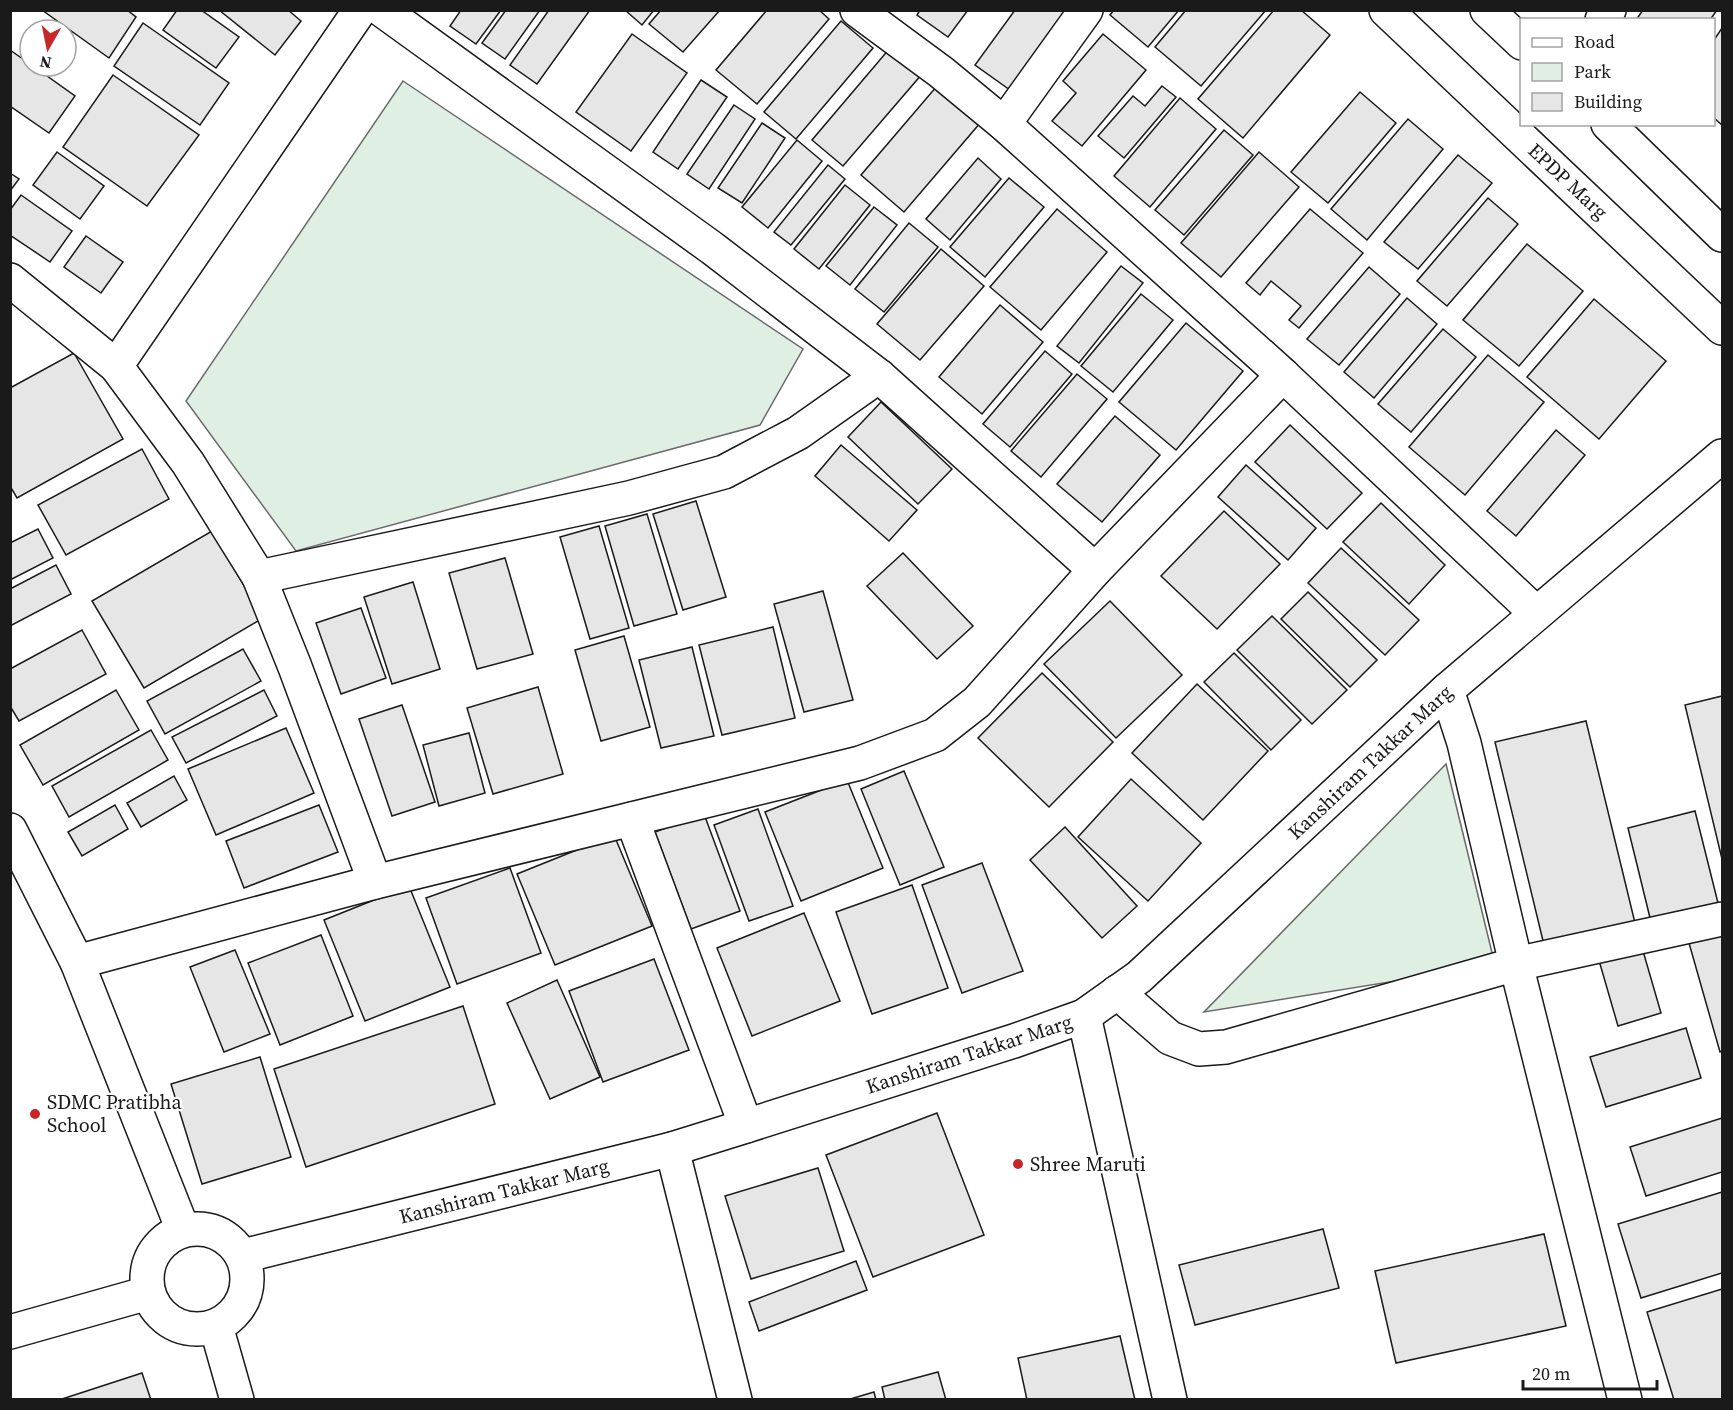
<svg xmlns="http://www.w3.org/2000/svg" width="1733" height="1410" font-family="'Source Serif 4',serif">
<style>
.green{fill:#e0efe3;stroke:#6a6a6a;stroke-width:1.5}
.building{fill:#e6e6e6;stroke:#1a1a1a;stroke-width:1.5}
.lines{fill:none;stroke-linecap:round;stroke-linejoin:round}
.street-casing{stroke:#1a1a1a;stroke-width:36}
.secondary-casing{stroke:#1a1a1a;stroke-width:36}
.street{stroke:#fff;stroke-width:33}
.secondary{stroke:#fff;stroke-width:33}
.poi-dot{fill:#c62828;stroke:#fff;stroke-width:2}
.labels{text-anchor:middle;stroke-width:4.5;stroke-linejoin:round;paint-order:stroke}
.street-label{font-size:20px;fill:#1a1a1a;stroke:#fff}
.poi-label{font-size:20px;fill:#1a1a1a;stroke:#fff;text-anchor:start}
</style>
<rect width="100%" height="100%" fill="#fff"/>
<g class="green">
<polygon points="403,81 803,349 760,425 296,551 186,401"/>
<polygon points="1446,764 1495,965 1204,1012"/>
</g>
<g class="building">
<polygon points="42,10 127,10 136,17 109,58"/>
<polygon points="177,10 201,10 239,37 216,68 163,30"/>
<polygon points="219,10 288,10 301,21 275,55"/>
<polygon points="461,10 501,10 476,44 450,26"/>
<polygon points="506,10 540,10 505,59 482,43"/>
<polygon points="549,10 590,10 537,84 510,65"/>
<polygon points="625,10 654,10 642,25"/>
<polygon points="661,10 720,10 683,52 649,24"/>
<polygon points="767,10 819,10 829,19 757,104 716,70"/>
<polygon points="920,10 968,10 948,37 917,15"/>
<polygon points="1015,10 1067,10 1010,90 975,65"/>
<polygon points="1114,10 1179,10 1148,47 1110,15"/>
<polygon points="1186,10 1266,10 1201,86 1155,47"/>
<polygon points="1274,10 1301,10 1330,35 1243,138 1198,99"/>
<polygon points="1643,10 1717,10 1710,20 1636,20"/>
<polygon points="841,21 873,48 796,139 764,112"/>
<polygon points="143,23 229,83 200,125 114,66"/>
<polygon points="1722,28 1722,125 1714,118 1714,40"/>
<polygon points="632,34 687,73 631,151 576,112"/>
<polygon points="1103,34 1146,70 1082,146 1052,121 1076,93 1063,81"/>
<polygon points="890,48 922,74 843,166 812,140"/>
<polygon points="10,50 30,64 30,66 33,66 75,96 49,133 10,106"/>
<polygon points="113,75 199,135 147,206 63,147"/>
<polygon points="701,80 727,97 678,169 653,152"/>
<polygon points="937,86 981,122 904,212 861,175"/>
<polygon points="1162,86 1176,97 1124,158 1098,136 1133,96 1145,106"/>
<polygon points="1360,92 1396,123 1328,203 1291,172"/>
<polygon points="1180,98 1216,129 1150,207 1114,176"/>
<polygon points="734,105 755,119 709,189 687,174"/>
<polygon points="1408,119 1443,149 1367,240 1331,209"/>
<polygon points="762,123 785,138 742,203 718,188"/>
<polygon points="1224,130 1253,155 1184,235 1155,210"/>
<polygon points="797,140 822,161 768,228 742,207"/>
<polygon points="57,152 104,186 80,219 33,185"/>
<polygon points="1259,152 1299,187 1221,277 1181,243"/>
<polygon points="1458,155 1492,183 1418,269 1384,242"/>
<polygon points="978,158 1001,179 950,240 926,219"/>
<polygon points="828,165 845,179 791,245 774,232"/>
<polygon points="10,173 19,179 10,191"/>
<polygon points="1009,178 1044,207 985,277 950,247"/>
<polygon points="845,185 870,205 819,269 794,249"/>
<polygon points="21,195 72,231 50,262 10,235 10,210"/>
<polygon points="1488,198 1518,224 1447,306 1417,281"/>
<polygon points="874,207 897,225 850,285 826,266"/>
<polygon points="1057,209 1107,252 1041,330 990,287"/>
<polygon points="1310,209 1363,253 1299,328 1289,320 1301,306 1271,281 1260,295 1246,283"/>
<polygon points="909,223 938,247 884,312 855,289"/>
<polygon points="86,236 123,262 101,293 64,267"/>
<polygon points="1527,244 1583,291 1519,366 1463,320"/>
<polygon points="941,249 984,286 920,360 877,324"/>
<polygon points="1121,266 1143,283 1079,363 1057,346"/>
<polygon points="1369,267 1400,294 1339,365 1307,339"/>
<polygon points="1141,294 1173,320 1113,392 1081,366"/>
<polygon points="1407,298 1437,324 1374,398 1344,372"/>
<polygon points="1594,299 1666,361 1599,439 1527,377"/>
<polygon points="1000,305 1043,342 982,414 939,377"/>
<polygon points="1186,323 1243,371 1176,450 1119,402"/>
<polygon points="1443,329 1476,357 1411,432 1378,404"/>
<polygon points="1045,351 1072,374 1010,447 983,424"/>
<polygon points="74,353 123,439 17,498 10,486 10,388"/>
<polygon points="1488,355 1544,402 1465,495 1409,447"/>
<polygon points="1077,374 1107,399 1041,477 1011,451"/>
<polygon points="881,402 952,469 918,504 848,437"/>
<polygon points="1115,416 1160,455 1102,522 1057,484"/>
<polygon points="1290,425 1362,493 1327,529 1255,462"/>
<polygon points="1556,430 1585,455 1516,536 1487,511"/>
<polygon points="841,445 917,510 889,541 815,476"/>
<polygon points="142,449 169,499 66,555 38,505"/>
<polygon points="1246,465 1316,528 1288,560 1218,497"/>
<polygon points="696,501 726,597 683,610 653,514"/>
<polygon points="1381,503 1445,565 1409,604 1343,542"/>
<polygon points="1224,511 1280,564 1217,629 1161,576"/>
<polygon points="647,514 677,614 634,626 605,526"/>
<polygon points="599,526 629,628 590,639 560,537"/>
<polygon points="38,529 53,558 10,580 10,543"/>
<polygon points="212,531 263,618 144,688 92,601"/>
<polygon points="1341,548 1419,620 1385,655 1308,583"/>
<polygon points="903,553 973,626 937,659 867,586"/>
<polygon points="505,558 533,654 477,669 449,573"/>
<polygon points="56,565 71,594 10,626 10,589"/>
<polygon points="413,582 440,669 392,684 364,597"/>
<polygon points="823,591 853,700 804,712 774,604"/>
<polygon points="1308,592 1377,660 1350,687 1281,619"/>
<polygon points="1110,601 1182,675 1116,738 1044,664"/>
<polygon points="361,608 386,678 341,694 316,623"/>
<polygon points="1272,616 1347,690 1312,724 1237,650"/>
<polygon points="773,627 795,718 722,735 699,645"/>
<polygon points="82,630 106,674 19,721 10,706 10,669"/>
<polygon points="624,636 650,727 601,741 575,650"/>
<polygon points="692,647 714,736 661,748 639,660"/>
<polygon points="243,649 261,681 165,734 147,701"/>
<polygon points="1234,653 1301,720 1271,750 1204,682"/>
<polygon points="1042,673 1113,742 1049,807 978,738"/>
<polygon points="1197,684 1268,751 1203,820 1132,753"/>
<polygon points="538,687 563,774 493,794 467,708"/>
<polygon points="116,690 139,730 43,785 20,745"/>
<polygon points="264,690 277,716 186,763 172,737"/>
<polygon points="1722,696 1722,859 1685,705"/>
<polygon points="402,705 435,802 392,816 359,719"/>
<polygon points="1586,721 1635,923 1544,945 1495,742"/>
<polygon points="286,728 314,793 216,835 188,769"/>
<polygon points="151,730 168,760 69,817 52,786"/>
<polygon points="469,733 485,793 439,806 423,745"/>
<polygon points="904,771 944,867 900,885 861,789"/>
<polygon points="174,776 187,800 141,827 127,803"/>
<polygon points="1131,779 1201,843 1148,901 1078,837"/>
<polygon points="847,780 883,868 801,901 765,812"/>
<polygon points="115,805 128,829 82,856 68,832"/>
<polygon points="319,805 338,852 244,888 226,841"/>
<polygon points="758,809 793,906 749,921 714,825"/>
<polygon points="1695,811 1720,911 1652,926 1628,828"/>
<polygon points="704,814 740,911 691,929 655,832"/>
<polygon points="1065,827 1137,906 1102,938 1030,860"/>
<polygon points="614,835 652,926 555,965 517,874"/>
<polygon points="982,863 1023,971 962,993 922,885"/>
<polygon points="510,868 541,953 457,984 426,898"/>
<polygon points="912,885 948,988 872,1014 836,912"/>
<polygon points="409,886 450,987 365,1021 324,920"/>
<polygon points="804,913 840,1001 752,1036 717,948"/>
<polygon points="1722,934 1722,1051 1720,1052 1689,943"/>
<polygon points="321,935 353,1016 280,1045 248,963"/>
<polygon points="1641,944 1661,1013 1618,1026 1598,957"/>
<polygon points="235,950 270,1034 224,1052 190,967"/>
<polygon points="654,959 689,1050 603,1082 569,991"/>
<polygon points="557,980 600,1077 550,1099 507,1003"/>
<polygon points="463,1006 495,1104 306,1167 274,1069"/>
<polygon points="1686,1028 1701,1078 1606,1107 1590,1057"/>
<polygon points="260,1057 291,1157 202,1184 171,1084"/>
<polygon points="937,1113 984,1235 873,1277 826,1155"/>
<polygon points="1722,1118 1722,1172 1646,1196 1630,1147"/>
<polygon points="818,1168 844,1251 751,1279 725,1196"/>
<polygon points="1722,1192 1722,1273 1641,1298 1618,1224"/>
<polygon points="1323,1229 1339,1288 1195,1325 1179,1265"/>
<polygon points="1544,1234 1566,1326 1396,1363 1375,1271"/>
<polygon points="856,1261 867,1290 759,1331 749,1302"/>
<polygon points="1722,1289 1722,1400 1674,1400 1647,1312"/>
<polygon points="1120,1336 1135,1400 1027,1400 1018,1358"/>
<polygon points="938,1372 946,1400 885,1400 882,1387"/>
<polygon points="142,1373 151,1400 59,1400"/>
<polygon points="874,1392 876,1400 847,1400"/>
</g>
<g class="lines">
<defs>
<g id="street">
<polyline points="382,10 712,248 879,376 1095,570"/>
<polyline points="857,10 941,72 1004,124 1283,375 1536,613"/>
<polyline points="1602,20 1609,10"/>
<polyline points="1004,124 1086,10"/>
<polyline points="10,280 116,366 188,463 259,577 295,667 375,882"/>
<polyline points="116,366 360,10"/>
<polyline points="259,577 629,498 724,472 798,433 879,376"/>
<polyline points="1447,690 1464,743 1516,964 1625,1400"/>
<polyline points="632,819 746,1126"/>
<polyline points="10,830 77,962 183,1230"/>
<polyline points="77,962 375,882 860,763 935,735 977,702 1095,570 1283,375"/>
<polyline points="1117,992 1170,1038 1199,1049 1226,1047 1516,964 1722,919"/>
<polyline points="1084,1016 1170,1400"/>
<polyline points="672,1149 735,1400"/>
<circle cx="197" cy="1279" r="50"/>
<polyline points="243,1256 672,1149 746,1126 1014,1041 1084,1016 1139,977 1447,690 1722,456"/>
<polyline points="216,1326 237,1400"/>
<polyline points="10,1332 148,1293"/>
</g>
<g id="secondary">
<polyline points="1386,10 1722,328"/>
<polyline points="1487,10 1522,43"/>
<polyline points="1608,124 1722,235"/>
</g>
</defs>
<use href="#street" class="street-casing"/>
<use href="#secondary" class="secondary-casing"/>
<use href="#street" class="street"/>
<use href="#secondary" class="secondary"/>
</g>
<g class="poi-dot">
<circle cx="35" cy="1114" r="6"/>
<circle cx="1018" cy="1164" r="6"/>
</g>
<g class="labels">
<g class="street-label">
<text transform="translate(1568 181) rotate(43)" y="7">EPDP Marg</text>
<text transform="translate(1370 762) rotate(-43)" y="7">Kanshiram Takkar Marg</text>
<text transform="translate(969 1054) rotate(-18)" y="7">Kanshiram Takkar Marg</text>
<text transform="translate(504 1191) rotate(-14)" y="7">Kanshiram Takkar Marg</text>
</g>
<g class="poi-label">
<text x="47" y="1109">SDMC Pratibha<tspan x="47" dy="23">School</tspan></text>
<text x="1030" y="1171">Shree Maruti</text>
</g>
</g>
<rect width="1733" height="1410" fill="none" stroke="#1a1a1a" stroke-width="24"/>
<rect x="1520" y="18" width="195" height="108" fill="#ffffff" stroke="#a3a3a3" stroke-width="1.5"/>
<rect x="1532" y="38" width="30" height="9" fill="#ffffff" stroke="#a3a3a3" stroke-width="1.5"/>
<text x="1574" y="48" font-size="18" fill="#1a1a1a">Road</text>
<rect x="1532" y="63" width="30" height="18" fill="#e0efe3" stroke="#a3a3a3" stroke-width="1.5"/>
<text x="1574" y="78" font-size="18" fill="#1a1a1a">Park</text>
<rect x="1532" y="93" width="30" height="18" fill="#e6e6e6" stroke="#a3a3a3" stroke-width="1.5"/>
<text x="1574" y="108" font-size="18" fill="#1a1a1a">Building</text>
<g transform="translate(48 48) rotate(189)"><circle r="28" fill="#ffffff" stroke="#a3a3a3" stroke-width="1.5"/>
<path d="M0-4.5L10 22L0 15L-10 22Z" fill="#c62828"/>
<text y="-9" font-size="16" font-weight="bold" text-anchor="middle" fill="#1a1a1a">N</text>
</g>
<path d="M1523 1380v9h134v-9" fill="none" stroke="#1a1a1a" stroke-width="3"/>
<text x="1532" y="1380" font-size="18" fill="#1a1a1a" stroke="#ffffff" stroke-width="4.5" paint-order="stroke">20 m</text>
</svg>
